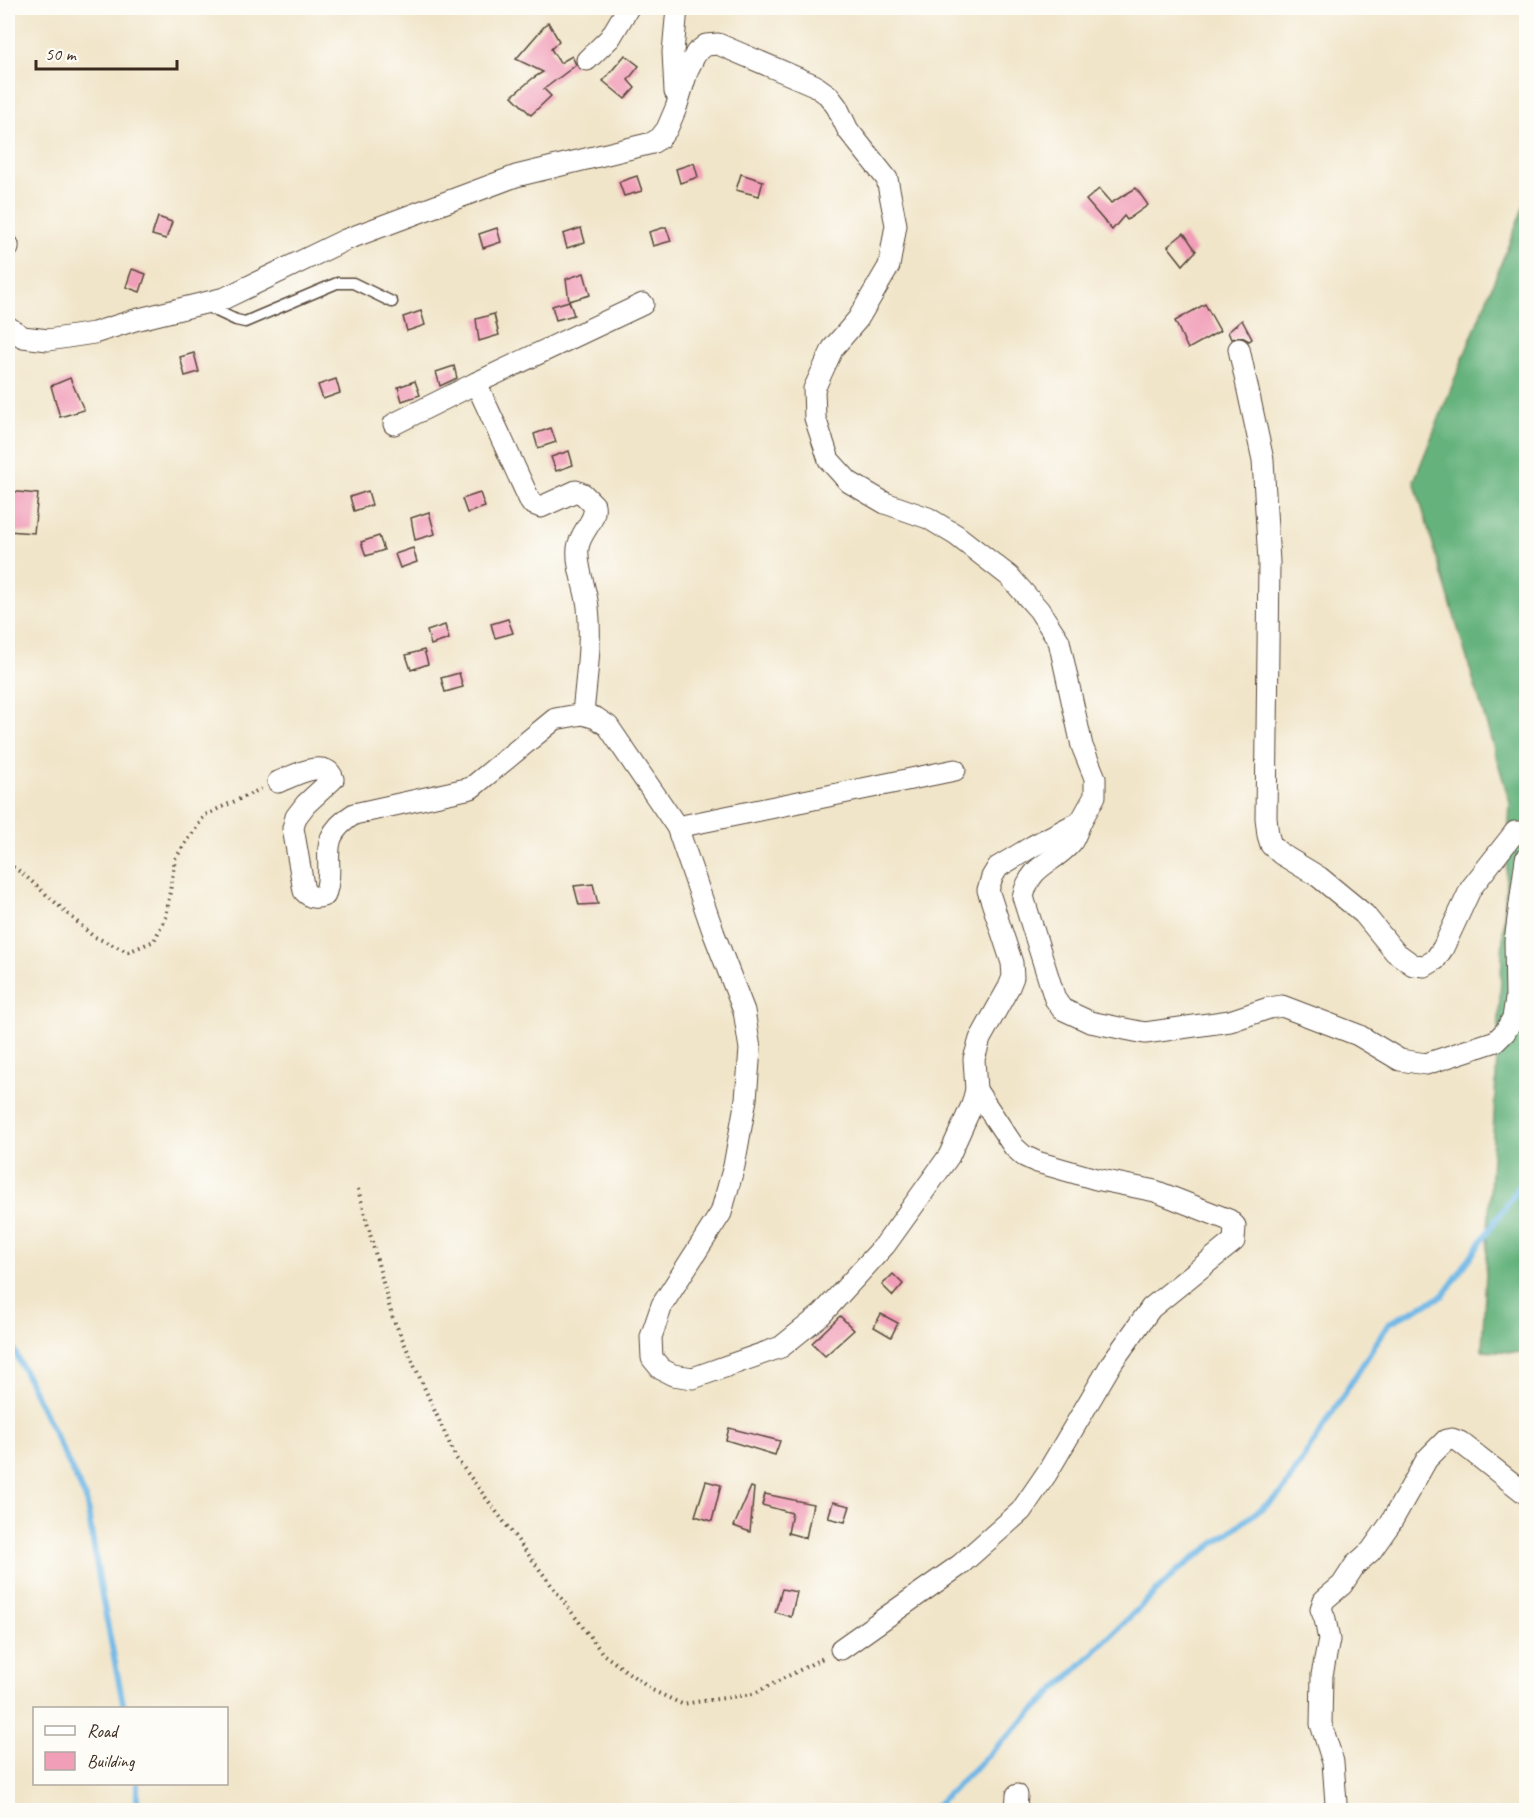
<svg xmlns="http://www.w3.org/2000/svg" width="1534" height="1818" font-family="Caveat,sans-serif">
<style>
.forest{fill:#65b27d;stroke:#506e4e;stroke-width:1.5}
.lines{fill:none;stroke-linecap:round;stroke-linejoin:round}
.stream{stroke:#6cb6e5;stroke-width:6}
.building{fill:#f19eb8}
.service-casing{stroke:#564638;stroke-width:13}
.minor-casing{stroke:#564638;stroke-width:23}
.path{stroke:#564638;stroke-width:4;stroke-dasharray:1.5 4.5;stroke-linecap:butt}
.service{stroke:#fff;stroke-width:10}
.minor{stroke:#fff;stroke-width:21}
</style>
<rect width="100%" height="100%" fill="#fdfcf7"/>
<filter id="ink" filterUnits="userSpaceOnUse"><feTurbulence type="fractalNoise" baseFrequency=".0167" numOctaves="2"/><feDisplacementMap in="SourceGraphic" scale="12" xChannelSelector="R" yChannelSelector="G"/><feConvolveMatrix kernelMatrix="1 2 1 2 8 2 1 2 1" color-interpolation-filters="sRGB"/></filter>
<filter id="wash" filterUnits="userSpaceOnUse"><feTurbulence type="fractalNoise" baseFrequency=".008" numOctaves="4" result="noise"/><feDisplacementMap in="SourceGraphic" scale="24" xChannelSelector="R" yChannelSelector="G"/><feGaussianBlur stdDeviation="1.35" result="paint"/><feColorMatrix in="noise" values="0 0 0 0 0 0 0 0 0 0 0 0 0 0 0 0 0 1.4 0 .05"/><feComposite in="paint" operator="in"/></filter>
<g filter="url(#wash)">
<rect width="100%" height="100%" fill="#f1e5c9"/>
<polygon class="forest" points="1526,201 1526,1353 1482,1350 1510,803 1414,481"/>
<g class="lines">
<g class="stream">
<polyline points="8,1340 13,1348 86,1499 102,1596 124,1708"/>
<polyline points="137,1810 137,1784"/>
<polyline points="932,1810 1177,1571 1281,1494 1389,1323 1444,1295 1525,1179 1526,1174"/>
</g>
</g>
<g id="blocks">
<g class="building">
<polygon points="548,22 559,41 551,49 560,63 572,56 576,65 544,89 551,96 531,115 512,96 533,78 543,72 516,59"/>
<polygon points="625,55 639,66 628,80 635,88 625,99 603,81"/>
<polygon points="694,163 698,177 680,183 676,169"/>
<polygon points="741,174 763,181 759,196 736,190"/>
<polygon points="637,176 642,191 624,196 619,182"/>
<polygon points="1136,188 1148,205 1127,220 1124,216 1112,230 1086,200 1099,189 1111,203"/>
<polygon points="158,217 172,222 166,239 152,235"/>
<polygon points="666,227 671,241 653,246 649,232"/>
<polygon points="497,228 501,242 483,248 479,234"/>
<polygon points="581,228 585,242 567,248 563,234"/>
<polygon points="1184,233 1196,251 1183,265 1168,246"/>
<polygon points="132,269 146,274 140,292 126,287"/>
<polygon points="584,273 590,295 569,301 566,279"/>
<polygon points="569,301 574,315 556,320 552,306"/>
<polygon points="1205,304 1220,331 1188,349 1175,321"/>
<polygon points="421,311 425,325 407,331 403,317"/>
<polygon points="494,314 499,335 479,341 476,319"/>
<polygon points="1242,320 1252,339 1249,341 1242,337 1231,339 1228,332"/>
<polygon points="194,353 199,372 185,376 180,357"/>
<polygon points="454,366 457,378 440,386 436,372"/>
<polygon points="70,378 84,410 60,417 51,386"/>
<polygon points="336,379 340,393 323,399 318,385"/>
<polygon points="415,381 420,395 402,401 398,387"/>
<polygon points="551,428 556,442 538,448 534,434"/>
<polygon points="569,451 573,465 556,471 551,457"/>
<polygon points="8,491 38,494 34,533 8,531"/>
<polygon points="368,491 372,505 354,511 350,497"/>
<polygon points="480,493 485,507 467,513 462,499"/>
<polygon points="429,512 435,534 415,540 411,518"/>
<polygon points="379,536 384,550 366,556 361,542"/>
<polygon points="413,548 417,562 400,568 395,554"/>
<polygon points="508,619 513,633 495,638 491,624"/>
<polygon points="445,625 449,639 431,645 427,631"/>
<polygon points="424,650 428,664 411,670 406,655"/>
<polygon points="459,673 463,687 445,692 441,678"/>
<polygon points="593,884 598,904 579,905 574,886"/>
<polygon points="893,1274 903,1284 893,1296 882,1285"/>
<polygon points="881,1314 898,1323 891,1337 874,1327"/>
<polygon points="840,1316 854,1330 825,1356 812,1343"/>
<polygon points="729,1428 780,1441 775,1455 726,1440"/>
<polygon points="706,1481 721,1485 712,1521 695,1516"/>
<polygon points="751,1487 754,1488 750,1532 734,1526"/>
<polygon points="765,1494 813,1504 806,1538 788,1533 792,1513 762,1505"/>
<polygon points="833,1502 850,1506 845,1522 828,1518"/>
<polygon points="782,1589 797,1592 791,1617 775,1612"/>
</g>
</g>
</g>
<g filter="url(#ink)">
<use href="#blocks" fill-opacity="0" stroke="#564638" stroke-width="1.5"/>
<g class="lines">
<defs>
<polyline id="service" points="206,306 236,320 245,322 337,283 353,283 392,302"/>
<g id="minor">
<polyline points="587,60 610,38 628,8"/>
<polyline points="675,92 673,52 677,8"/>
<polyline points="8,245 8,248"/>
<path d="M 8,327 L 23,337 L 48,340 L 94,333 L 135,320 L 225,298 L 345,240 L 516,176 L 652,143 L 660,138 L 667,129 L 676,108 L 688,69 L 696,53 L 706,45 L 718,44 L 814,85 L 828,95 L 837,107 L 848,130 L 887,179 L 896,225 L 889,266 L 858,319 L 833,348 L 814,389 L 815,418 L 829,460 L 849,482 L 885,503 L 928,518 L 956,535 L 1009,576 L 1039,610 L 1059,641 L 1082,746 L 1095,778 L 1095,796 L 1081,821 L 1033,846 L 998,867 L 992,877 L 988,890 L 1012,963 L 1013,977 L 1009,987 L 980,1039 L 974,1059 L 976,1090 L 972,1105 L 949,1156 L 885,1245 L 822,1314 L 781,1347 L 693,1378 L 673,1375 L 661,1369 L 652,1358 L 651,1337 L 662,1305 L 721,1213 L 734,1166 L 746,1099 L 750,1049 L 744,1011 L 714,934 L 677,827 L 608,726 L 596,718 L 583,714 L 555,719 L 471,788 L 354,814 C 313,840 337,859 325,895 C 316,899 311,898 304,891 L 293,828 L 296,817 L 306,804 L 333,779 C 327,757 293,776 278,782"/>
<polyline points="1239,349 1263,460 1269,562 1266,818 1268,835 1271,845 1281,854 1319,877 1364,914 1395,952 1413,965 1425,966 1435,960 1443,948 1471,888 1515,832 1520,832 1526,835"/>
<polyline points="394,424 476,383"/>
<path d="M 583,714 C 586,679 592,643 588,607 C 586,588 576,567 578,548 C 580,531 597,521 594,505 L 583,494 L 576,491 L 541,507 L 531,503 L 476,383 L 643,304"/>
<path d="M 1081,821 C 1078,828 1075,838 1071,843 C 1052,865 1031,863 1023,897 L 1055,999 L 1062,1009 L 1090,1022 L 1145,1033 L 1230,1021 L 1269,1008 L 1282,1006 L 1358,1035 L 1400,1060 L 1426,1064 L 1496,1041 L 1505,1032 L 1513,1018 L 1516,999 L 1515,941 L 1526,859"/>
<polyline points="677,827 955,770"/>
<polyline points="841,1649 960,1565 1021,1511 1047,1473 1113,1361 1151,1308 1234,1241 1235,1226 1229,1220 1155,1191 1096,1179 1037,1162 1024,1156 1014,1147 976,1090"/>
<polyline points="1016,1810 1017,1795"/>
<polyline points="1333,1810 1336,1803 1333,1762 1321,1724 1322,1675 1329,1640 1325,1619 1321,1609 1324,1600 1342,1585 1355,1565 1371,1551 1390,1524 1427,1459 1446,1440 1452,1439 1460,1442 1526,1494"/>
</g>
</defs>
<use href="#service" class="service-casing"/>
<use href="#minor" class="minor-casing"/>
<g class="path">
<polyline points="8,864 22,873 93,936 128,952 154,941 166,917 175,859 205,815 261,789"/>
<polyline points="358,1189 392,1316 456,1458 603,1654 652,1690 682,1704 753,1694 825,1657"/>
</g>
<use href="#service" class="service"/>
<use href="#minor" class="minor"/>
</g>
</g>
<rect width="1534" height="1818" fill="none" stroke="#fdfcf7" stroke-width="30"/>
<rect x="33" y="1707" width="195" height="78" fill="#fdfcf7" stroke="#afa8a0" stroke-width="1.5"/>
<rect x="45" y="1726" width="30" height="9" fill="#ffffff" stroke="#afa8a0" stroke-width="1.5"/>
<text x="87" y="1737" font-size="18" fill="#3b2a1e">Road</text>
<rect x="45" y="1752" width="30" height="18" fill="#f19eb8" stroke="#afa8a0" stroke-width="1.5"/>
<text x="87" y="1767" font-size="18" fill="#3b2a1e">Building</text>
<path d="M36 60v9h141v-9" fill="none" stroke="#3b2a1e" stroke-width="3"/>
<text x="45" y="60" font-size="18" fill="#3b2a1e" stroke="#fdfcf7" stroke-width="4.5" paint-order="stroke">50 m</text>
</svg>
